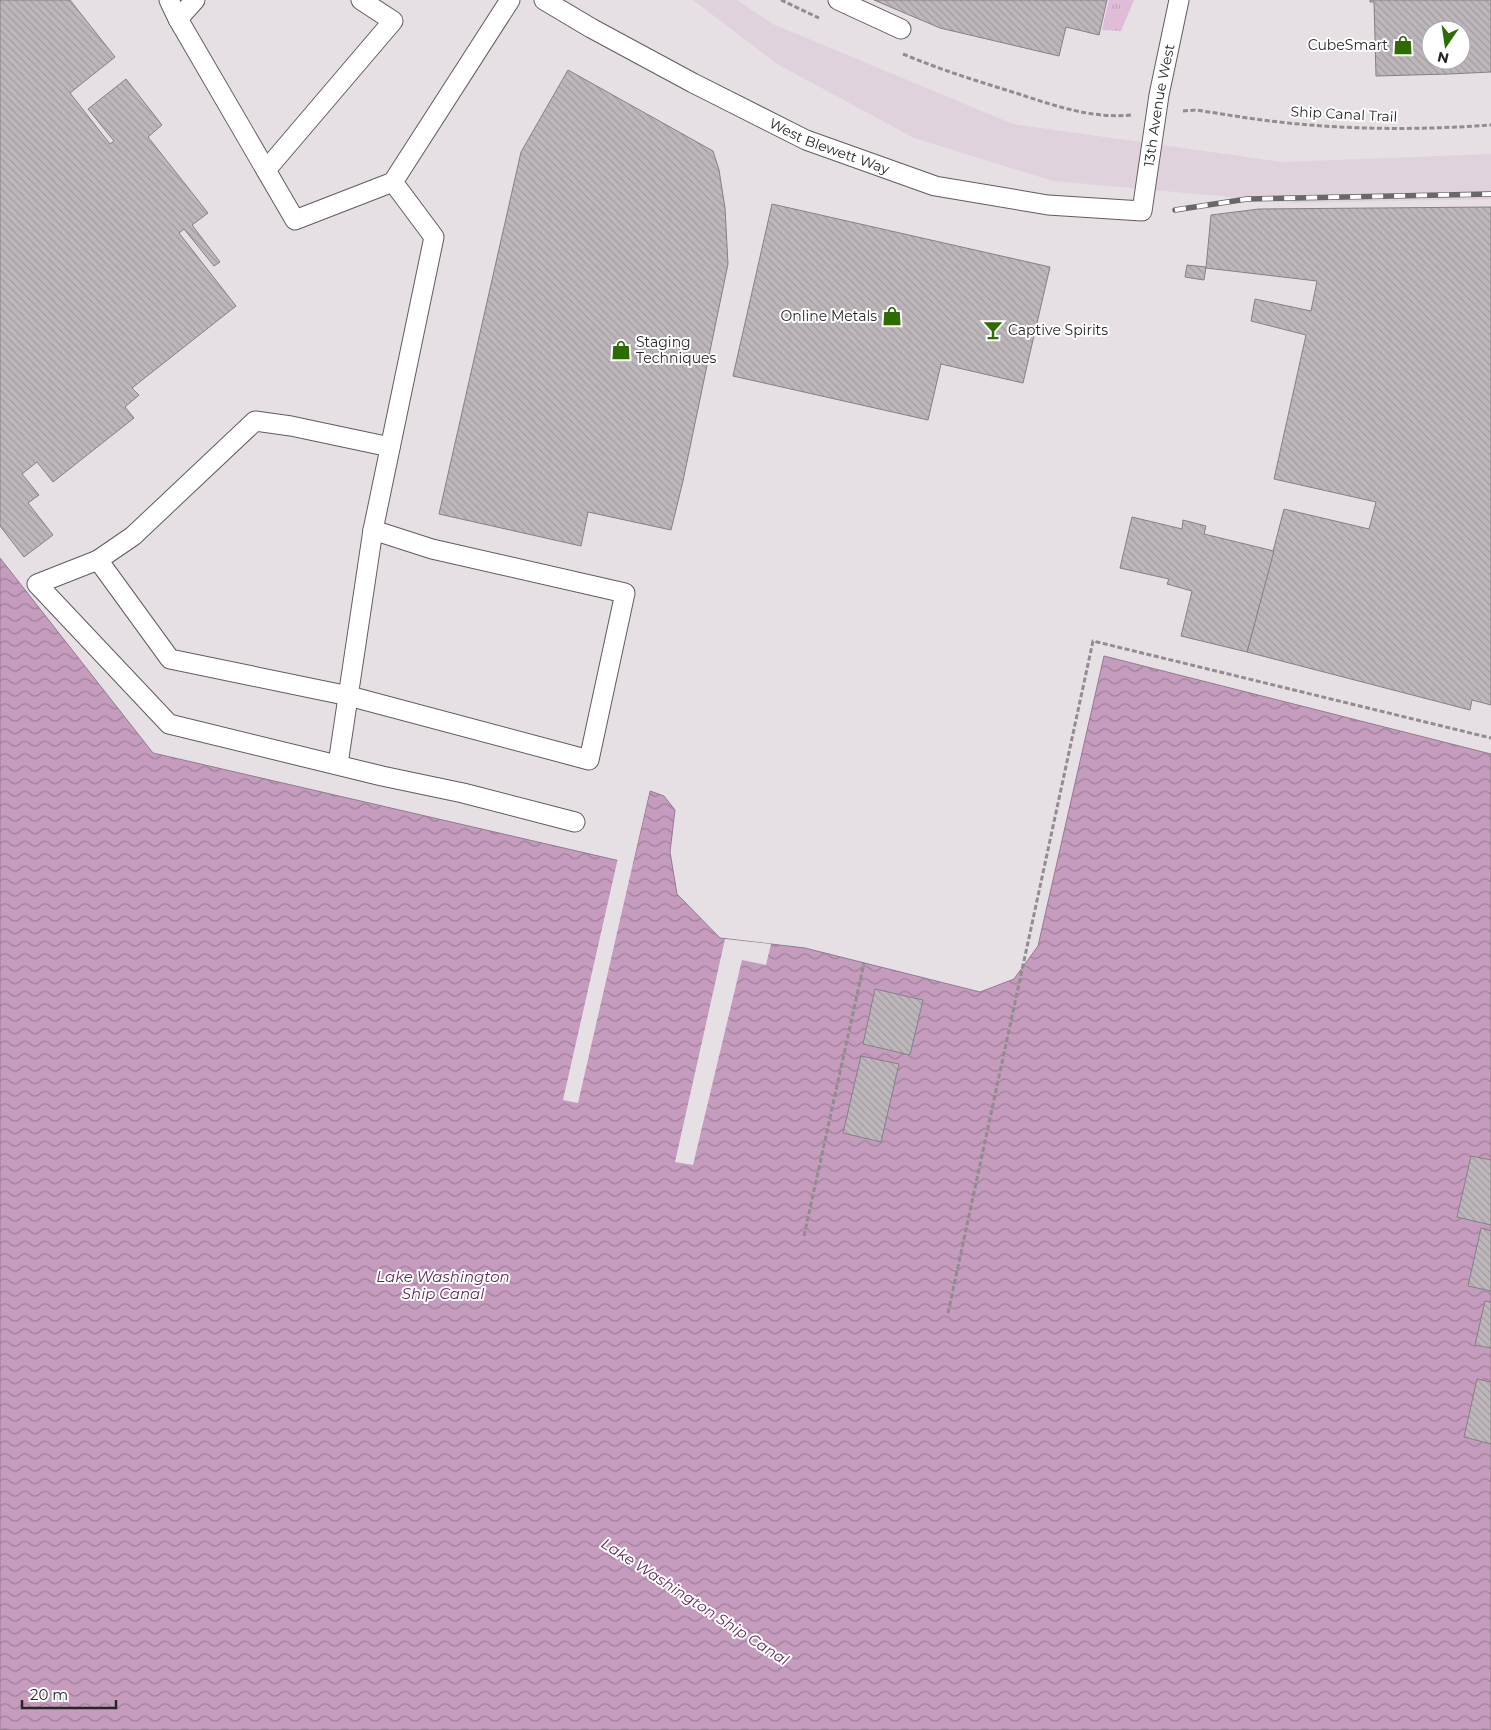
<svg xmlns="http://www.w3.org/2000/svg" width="1491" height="1730" font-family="Montserrat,sans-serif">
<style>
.built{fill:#dfd2dd}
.grass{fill:url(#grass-tufts)}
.water{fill:url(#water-waves);stroke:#967990}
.pier{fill:#e6e0e5}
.building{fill:url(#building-back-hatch);stroke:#868085;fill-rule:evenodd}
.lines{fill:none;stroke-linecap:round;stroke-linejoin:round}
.service-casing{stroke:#605b5f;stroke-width:21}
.path{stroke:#908c90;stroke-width:3;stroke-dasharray:5 2.5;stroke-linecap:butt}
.service{stroke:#fff;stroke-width:19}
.rail-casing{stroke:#6a676a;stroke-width:5.5}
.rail{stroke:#fff;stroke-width:4;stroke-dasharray:11;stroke-linecap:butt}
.labels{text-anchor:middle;stroke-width:4;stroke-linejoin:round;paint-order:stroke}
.poi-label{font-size:14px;fill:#282628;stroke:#fff;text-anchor:end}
.street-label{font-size:14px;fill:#282628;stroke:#fff}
.water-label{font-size:15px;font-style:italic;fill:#5d2a56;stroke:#fff}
</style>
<defs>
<pattern id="grass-tufts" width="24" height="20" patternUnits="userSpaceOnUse" patternTransform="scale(1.25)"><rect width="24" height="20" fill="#dfbdd9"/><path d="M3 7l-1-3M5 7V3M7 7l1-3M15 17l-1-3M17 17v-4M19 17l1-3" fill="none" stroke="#bfa2ba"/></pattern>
<pattern id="water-waves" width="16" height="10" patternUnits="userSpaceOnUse" patternTransform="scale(1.25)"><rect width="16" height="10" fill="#c59cbd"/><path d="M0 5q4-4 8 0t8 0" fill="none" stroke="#a07f9a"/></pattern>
<pattern id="building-back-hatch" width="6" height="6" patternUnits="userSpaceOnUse" patternTransform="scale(1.25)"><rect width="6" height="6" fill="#bdb6bb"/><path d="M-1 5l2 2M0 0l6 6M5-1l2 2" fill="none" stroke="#a29ca1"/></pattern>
</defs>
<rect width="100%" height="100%" fill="#e6e0e5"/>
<polygon class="built" points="693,0 737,0 773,24 1013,124 1283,162 1491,154 1491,199 1296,203 1053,181 914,138 777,64"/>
<polygon class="grass" points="1109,0 1134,0 1121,31 1102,30"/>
<polygon class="water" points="0,558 153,753 633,864 650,791 664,796 675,810 670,852 677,894 720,938 805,948 980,992 1014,979 1038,946 1104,656 1491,754 1491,1730 0,1730"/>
<g class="pier">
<polygon points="648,789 650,789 578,1103 563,1100 618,858 631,861"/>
<polygon points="725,939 771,944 766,965 742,960 693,1165 675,1162"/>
</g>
<g class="building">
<polygon points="0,0 70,0 115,57 70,93 110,144 114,141 88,109 126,79 162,125 148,137 208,213 192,225 220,262 214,266 184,229 179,233 236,306 132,388 139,395 125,407 134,418 53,482 37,462 22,474 39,495 28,503 53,535 24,557 0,526"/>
<polygon points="874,0 1107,0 1099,35 1066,27 1059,56 940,28"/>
<path d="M 1370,0 L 1491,0 L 1491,72 L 1449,74 L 1376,76 L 1374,2 L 1370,2 ZM 1431,30 L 1461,30 L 1461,60 L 1431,60 Z"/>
<polygon points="568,70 713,151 719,170 725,208 728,264 683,481 671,530 588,512 581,546 439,514 521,152"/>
<polygon points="772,204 1050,267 1023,383 941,364 928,420 733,376"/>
<polygon points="1491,207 1491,705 1472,700 1470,710 1247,652 1284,509 1369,529 1376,502 1274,479 1306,335 1251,321 1255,299 1311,311 1317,281 1206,268 1211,215 1259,209"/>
<polygon points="1187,265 1206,267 1204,280 1185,277"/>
<polygon points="1132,517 1182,529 1183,520 1206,526 1204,534 1274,551 1247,652 1181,636 1192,591 1167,584 1169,579 1120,568"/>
<polygon points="875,989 923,1000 910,1055 863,1044"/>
<polygon points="861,1056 899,1064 881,1142 843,1133"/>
<polygon points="1471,1156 1491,1160 1491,1225 1457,1217"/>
<polygon points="1481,1228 1491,1231 1491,1291 1468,1286"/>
<polygon points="1485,1301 1491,1302 1491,1348 1475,1345"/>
<polygon points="1477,1379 1491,1382 1491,1444 1464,1437"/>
</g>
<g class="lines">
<defs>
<g id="service">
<polyline points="169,0 178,19 295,220 393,182 510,0"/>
<path id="s1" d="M 544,0 L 591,28 L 693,83 L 806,140 L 935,186 L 1048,205 L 1142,211 L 1159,95 L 1179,0"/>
<polyline points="838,0 901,29"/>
<polyline points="178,19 195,0"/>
<polyline points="266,170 393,21 361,0"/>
<polyline points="373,530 432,549 625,593 589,760 349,696 170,659 98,560 133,536 255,421 291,426 390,447"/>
<polyline points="98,560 37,584 169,724 382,776 463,793 575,822"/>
<polyline points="338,764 373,530 434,237 393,182"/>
</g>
</defs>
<use href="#service" class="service-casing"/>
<g class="path">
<polyline points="781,0 819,18"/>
<path d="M 903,54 C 941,70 980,82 1019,94 C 1055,106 1093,119 1132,115"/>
<path d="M 1183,111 L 1196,110 C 1223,114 1251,119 1279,122 C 1349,130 1421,130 1491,125"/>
<polyline points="804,1236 864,963"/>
<polyline points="948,1313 1093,641 1491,738"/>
</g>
<use href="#service" class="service"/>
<defs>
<polyline id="rail" points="1175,210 1247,199 1491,194"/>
</defs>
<use href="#rail" class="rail-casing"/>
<use href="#rail" class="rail"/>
</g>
<defs>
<symbol id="shop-bare" viewBox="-9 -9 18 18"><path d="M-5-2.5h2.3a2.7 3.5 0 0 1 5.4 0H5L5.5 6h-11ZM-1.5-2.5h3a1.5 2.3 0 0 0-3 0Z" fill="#2c6c00" stroke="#fff" stroke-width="2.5" paint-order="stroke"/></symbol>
<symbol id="bar-bare" viewBox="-9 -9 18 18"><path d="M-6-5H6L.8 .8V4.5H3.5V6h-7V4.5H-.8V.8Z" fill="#2c6c00" stroke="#fff" stroke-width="2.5" paint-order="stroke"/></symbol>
</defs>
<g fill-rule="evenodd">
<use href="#shop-bare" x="1389" y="31" width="28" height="28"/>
<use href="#shop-bare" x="878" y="302" width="28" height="28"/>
<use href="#bar-bare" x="979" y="316" width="28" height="28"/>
<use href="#shop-bare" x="607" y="336" width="28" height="28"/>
</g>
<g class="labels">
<g class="poi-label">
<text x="1388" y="50">CubeSmart</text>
<text x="877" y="321">Online Metals</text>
<text x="1008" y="335" text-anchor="start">Captive Spirits</text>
<text x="636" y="347" text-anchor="start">Staging<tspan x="636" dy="16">Techniques</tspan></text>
</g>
<g class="street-label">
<text dy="5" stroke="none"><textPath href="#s1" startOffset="750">13th Avenue West</textPath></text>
<text transform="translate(1344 114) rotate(3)" y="5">Ship Canal Trail</text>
<text dy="5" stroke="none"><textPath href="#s1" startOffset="321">West Blewett Way</textPath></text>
</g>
<g class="water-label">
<text x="443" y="1282">Lake Washington<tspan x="443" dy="17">Ship Canal</tspan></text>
<text transform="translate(695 1602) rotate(33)" y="5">Lake Washington Ship Canal</text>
</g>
</g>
<g transform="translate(1446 45) rotate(193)"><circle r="24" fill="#ffffff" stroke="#a9a8a9"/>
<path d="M0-4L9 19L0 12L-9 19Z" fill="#2c6c00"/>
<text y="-8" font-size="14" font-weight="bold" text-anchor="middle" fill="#282628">N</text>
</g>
<path d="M22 1700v8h94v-8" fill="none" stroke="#282628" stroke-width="2.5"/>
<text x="30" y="1700" font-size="15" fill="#282628" stroke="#ffffff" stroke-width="4" paint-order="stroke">20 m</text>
</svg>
